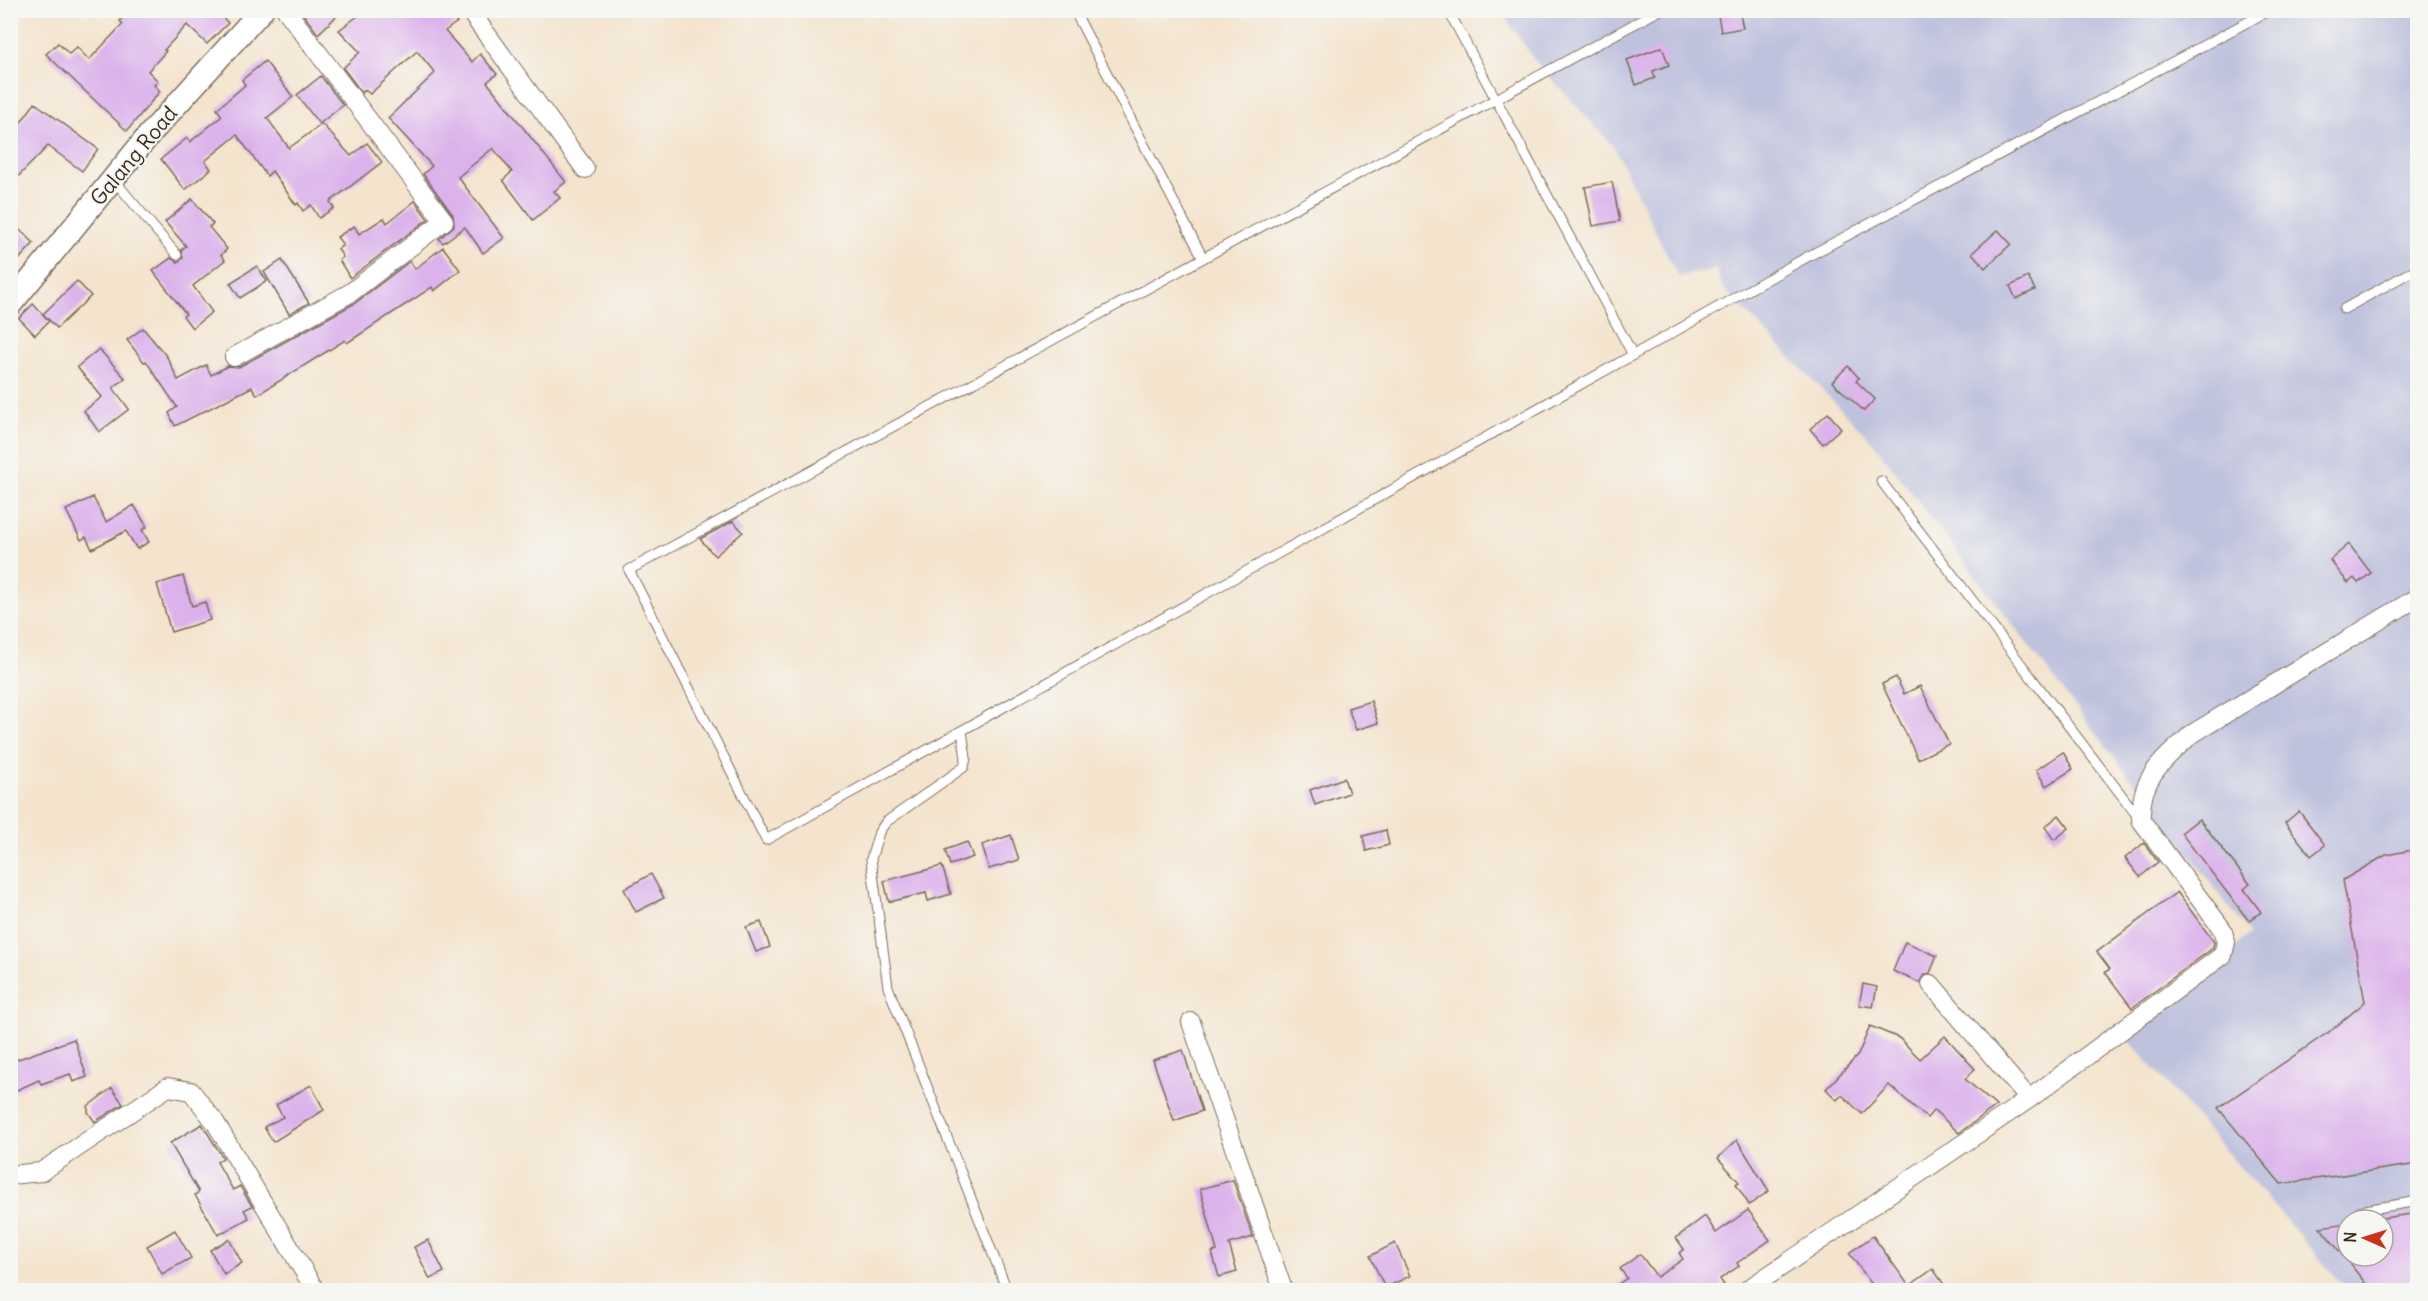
<svg xmlns="http://www.w3.org/2000/svg" width="2428" height="1301" font-family="Delius,sans-serif">
<style>
.industrial{fill:#bfc2dd;fill-rule:evenodd}
.building{fill:#dbb2eb}
.lines{fill:none;stroke-linecap:round;stroke-linejoin:round}
.service-casing{stroke:#7c6b5c;stroke-width:11}
.minor-casing{stroke:#7c6b5c;stroke-width:20}
.tertiary-casing{stroke:#7c6b5c;stroke-width:25}
.service{stroke:#fff;stroke-width:9}
.minor{stroke:#fff;stroke-width:18}
.tertiary{stroke:#fff;stroke-width:22}
.labels{text-anchor:middle;stroke-width:4.5;stroke-linejoin:round;paint-order:stroke}
.street-label{font-size:21px;fill:#3b2a1e;stroke:#f6f6f2}
</style>
<rect width="100%" height="100%" fill="#f6f6f2"/>
<filter id="ink" filterUnits="userSpaceOnUse"><feTurbulence type="fractalNoise" baseFrequency=".0167" numOctaves="2"/><feDisplacementMap in="SourceGraphic" scale="12" xChannelSelector="R" yChannelSelector="G"/><feConvolveMatrix kernelMatrix="1 2 1 2 8 2 1 2 1" color-interpolation-filters="sRGB"/></filter>
<filter id="wash" filterUnits="userSpaceOnUse"><feTurbulence type="fractalNoise" baseFrequency=".008" numOctaves="4" result="noise"/><feDisplacementMap in="SourceGraphic" scale="24" xChannelSelector="R" yChannelSelector="G"/><feGaussianBlur stdDeviation="1.35" result="paint"/><feColorMatrix in="noise" values="0 0 0 0 0 0 0 0 0 0 0 0 0 0 0 0 0 1.4 0 .05"/><feComposite in="paint" operator="in"/></filter>
<g filter="url(#wash)">
<rect width="100%" height="100%" fill="#f4e4ce"/>
<path class="industrial" d="M 1501,11 L 2417,11 L 2417,1290 L 2347,1290 L 2127,1038 L 2250,934 L 1871,440 L 1723,288 L 1716,269 L 1678,277 L 1614,147 L 1535,61 ZM 2347,1220 L 2383,1220 L 2383,1256 L 2347,1256 Z"/>
<g id="blocks">
<g class="building">
<polygon points="129,10 215,10 228,23 207,44 187,25 164,50 166,51 148,71 158,81 154,85 160,91 127,131 46,54 58,43 69,54 77,47 89,60 123,24 120,21"/>
<polygon points="300,10 343,10 318,34"/>
<polygon points="366,10 448,10 457,22 445,31 472,62 480,54 497,74 487,82 566,182 554,191 560,198 533,220 503,180 512,172 493,148 458,177 504,238 483,253 465,227 443,243 439,239 454,226 453,215 423,174 432,166 388,118 435,73 417,51 370,94 365,90 362,93 343,68 360,52 339,30"/>
<polygon points="1717,10 1739,10 1743,28 1721,32"/>
<polygon points="1662,47 1669,65 1653,71 1655,78 1636,85 1627,60"/>
<polygon points="265,61 293,97 267,118 289,148 322,124 351,156 367,143 382,162 330,202 334,208 319,218 311,205 303,211 298,203 296,205 272,171 267,176 237,135 205,161 211,169 185,190 161,159 187,138 190,142 222,116 217,109 245,85 242,80"/>
<polygon points="321,76 343,105 319,124 297,95"/>
<polygon points="35,103 98,149 82,171 48,146 10,185 10,137"/>
<polygon points="1612,182 1620,221 1593,226 1585,187"/>
<polygon points="192,199 213,224 209,227 227,249 221,255 225,260 193,286 212,312 192,328 183,316 186,314 153,271 171,258 178,262 183,258 181,250 186,246 165,222"/>
<polygon points="415,201 428,219 350,278 339,260 343,257 338,249 343,245 337,237 354,226 359,234 384,218 387,223"/>
<polygon points="10,221 34,243 10,269"/>
<polygon points="1998,230 2011,244 1985,268 1972,253"/>
<polygon points="443,247 460,270 434,291 432,287 347,343 345,340 257,395 252,387 175,426 169,413 177,407 146,361 144,362 127,340 143,328 167,357 178,380 206,365 211,375 228,366 239,367 355,303 410,261 415,269"/>
<polygon points="282,260 309,303 289,314 264,272"/>
<polygon points="257,266 267,281 240,298 230,283"/>
<polygon points="2028,277 2035,290 2016,299 2010,286"/>
<polygon points="77,281 91,296 57,328 43,314"/>
<polygon points="33,304 49,321 35,335 19,318"/>
<polygon points="99,349 125,378 113,388 129,409 99,432 84,411 102,397 77,367"/>
<polygon points="1848,366 1859,378 1856,381 1875,399 1864,411 1832,382"/>
<polygon points="1828,413 1841,428 1823,444 1810,429"/>
<polygon points="93,497 106,522 134,505 147,527 142,530 149,542 137,549 126,531 92,549 86,537 81,540 66,510"/>
<polygon points="733,521 743,532 715,556 700,539"/>
<polygon points="2349,544 2371,573 2358,583 2354,578 2348,583 2330,560"/>
<polygon points="183,576 192,606 205,602 210,620 171,632 157,584"/>
<polygon points="1896,677 1904,694 1920,686 1949,744 1918,759 1882,684"/>
<polygon points="1371,701 1378,723 1356,730 1348,708"/>
<polygon points="2063,752 2073,769 2046,786 2036,770"/>
<polygon points="1344,778 1349,793 1315,805 1310,790"/>
<polygon points="2299,811 2325,845 2311,856 2285,823"/>
<polygon points="2059,815 2069,828 2054,840 2045,827"/>
<polygon points="2199,819 2250,884 2244,889 2261,912 2249,921 2181,833"/>
<polygon points="1386,830 1389,845 1366,851 1363,836"/>
<polygon points="1011,835 1019,860 989,869 982,845"/>
<polygon points="967,842 973,857 950,865 945,850"/>
<polygon points="2144,843 2158,862 2140,877 2125,858"/>
<polygon points="2418,849 2418,1164 2281,1184 2218,1108 2333,1029 2365,1002 2343,880 2386,855"/>
<polygon points="942,866 951,894 928,901 926,893 889,902 884,881"/>
<polygon points="651,874 664,898 636,912 624,889"/>
<polygon points="2177,892 2214,942 2213,948 2132,1008 2105,972 2110,969 2097,952"/>
<polygon points="761,922 770,947 756,952 746,927"/>
<polygon points="1905,942 1937,956 1930,973 1923,976 1920,983 1893,971"/>
<polygon points="1863,984 1877,987 1873,1007 1859,1005"/>
<polygon points="1870,1026 1899,1038 1920,1059 1945,1036 1975,1069 1965,1079 1996,1106 1959,1133 1934,1110 1927,1118 1889,1085 1862,1114 1842,1095 1837,1100 1826,1089 1858,1055"/>
<polygon points="74,1039 87,1077 73,1082 70,1074 41,1084 39,1080 10,1093 10,1062"/>
<polygon points="1183,1050 1202,1111 1174,1121 1153,1060"/>
<polygon points="311,1085 324,1110 273,1142 264,1127 283,1117 276,1105"/>
<polygon points="112,1088 123,1104 95,1122 88,1112 88,1106"/>
<polygon points="202,1124 223,1158 217,1162 233,1190 240,1186 252,1206 244,1210 249,1218 218,1235 195,1195 199,1192 170,1143"/>
<polygon points="1737,1140 1769,1191 1749,1205 1736,1184 1739,1182 1718,1158"/>
<polygon points="1233,1180 1253,1237 1229,1244 1237,1272 1219,1277 1212,1252 1217,1251 1200,1189"/>
<polygon points="1748,1210 1770,1240 1737,1263 1739,1266 1720,1279 1724,1285 1716,1290 1610,1290 1627,1278 1620,1269 1640,1254 1657,1277 1683,1259 1679,1253 1684,1249 1676,1238 1705,1216 1716,1233"/>
<polygon points="2418,1213 2418,1290 2371,1290 2320,1227 2347,1223 2347,1256 2383,1256 2383,1218"/>
<polygon points="175,1230 191,1258 162,1274 147,1246"/>
<polygon points="1873,1236 1909,1286 1933,1269 1948,1290 1876,1290 1849,1253"/>
<polygon points="229,1239 242,1263 224,1274 210,1250"/>
<polygon points="428,1240 444,1272 430,1279 414,1247"/>
<polygon points="1395,1243 1410,1276 1385,1288 1370,1256"/>
</g>
</g>
</g>
<g filter="url(#ink)">
<use href="#blocks" fill-opacity="0" stroke="#7c6b5c" stroke-width="1.5"/>
<g class="lines">
<defs>
<g id="service">
<polyline points="1074,10 1203,258"/>
<polyline points="1448,10 1633,355 1807,257 2270,10"/>
<polyline points="113,179 177,255"/>
<polyline points="2344,309 2418,268"/>
<polyline points="1633,355 766,840 629,570 1660,10"/>
<polyline points="1881,481 2139,818"/>
<polyline points="962,731 966,758 964,767 886,822 879,832 871,859 888,987 1007,1290"/>
<polyline points="2359,1211 2418,1201"/>
</g>
<g id="minor">
<polyline points="469,10 585,169"/>
<polyline points="234,357 350,293 444,221 286,10"/>
<polyline points="1931,984 2029,1099"/>
<polyline points="1191,1022 1283,1290"/>
<polyline points="10,1175 41,1172 168,1087 191,1091 215,1122 315,1290"/>
<path d="M 1747,1290 L 2029,1099 L 2223,955 L 2226,942 L 2222,929 L 2141,820 C 2139,778 2163,760 2192,734 L 2418,597"/>
</g>
<polyline id="tertiary" points="10,305 149,135 262,10"/>
</defs>
<use href="#service" class="service-casing"/>
<use href="#minor" class="minor-casing"/>
<use href="#tertiary" class="tertiary-casing"/>
<use href="#service" class="service"/>
<use href="#minor" class="minor"/>
<use href="#tertiary" class="tertiary"/>
</g>
</g>
<g class="labels">
<g class="street-label">
<text transform="translate(134 156) rotate(-50)" y="7">Galang Road</text>
</g>
</g>
<rect width="2428" height="1301" fill="none" stroke="#f6f6f2" stroke-width="36"/>
<g transform="translate(2365 1238) rotate(273)"><circle r="28" fill="#f6f6f2" stroke="#aba49d" stroke-width="1.5"/>
<path d="M0-4.5L10 22L0 15L-10 22Z" fill="#c8321e"/>
<text y="-9" font-size="16" font-weight="bold" text-anchor="middle" fill="#3b2a1e">N</text>
</g>
</svg>
